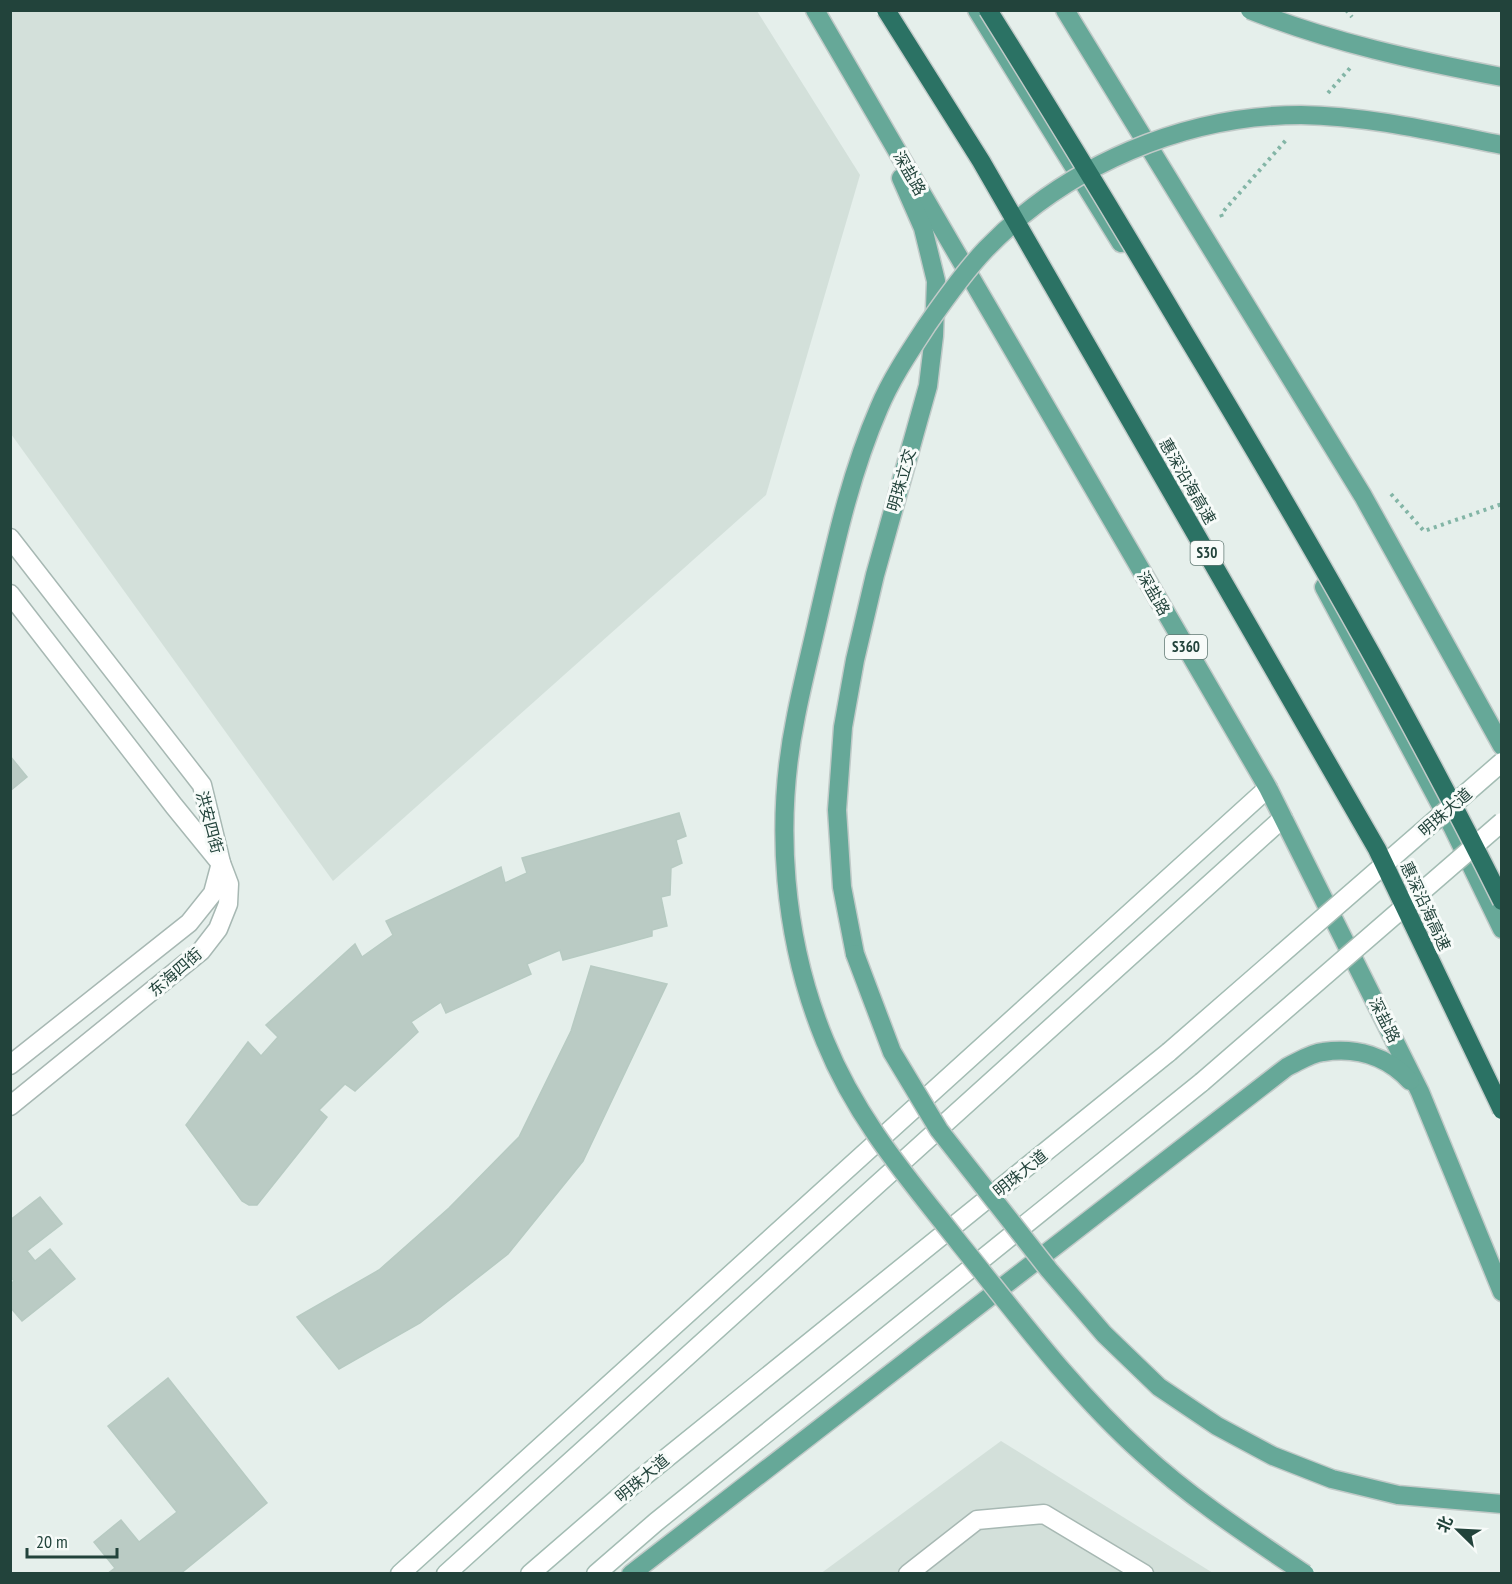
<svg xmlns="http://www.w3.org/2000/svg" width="1512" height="1584" font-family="'PT Sans Narrow','Noto Sans SC',sans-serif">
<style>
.built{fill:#d3e0da}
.building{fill:#bacbc4;stroke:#b7cac2;stroke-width:1.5}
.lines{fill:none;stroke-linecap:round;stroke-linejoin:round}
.street-casing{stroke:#a7b8b3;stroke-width:21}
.secondary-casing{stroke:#a3bcb3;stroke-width:21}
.primary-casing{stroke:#c1cac8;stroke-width:21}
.path{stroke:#83b5a6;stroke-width:4;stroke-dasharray:3 4.5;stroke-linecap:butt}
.street{stroke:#fff;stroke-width:18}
.secondary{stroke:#fff;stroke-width:18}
.primary{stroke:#66a898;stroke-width:18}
.secondary-bridge-casing{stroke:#a3bcb3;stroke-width:21;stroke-linecap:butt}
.primary-bridge-casing{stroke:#c1cac8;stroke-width:21;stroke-linecap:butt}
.highway-bridge-casing{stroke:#c1cac8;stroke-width:21;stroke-linecap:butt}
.secondary-bridge{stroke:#fff;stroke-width:18}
.primary-bridge{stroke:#66a898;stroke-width:18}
.highway-bridge{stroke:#2b7264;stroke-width:18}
.labels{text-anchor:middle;stroke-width:6;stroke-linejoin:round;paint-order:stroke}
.shield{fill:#f7fbf9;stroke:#627a74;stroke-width:1.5}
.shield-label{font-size:15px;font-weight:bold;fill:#22433b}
.street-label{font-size:16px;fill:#22433b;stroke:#f7fbf9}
</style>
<rect width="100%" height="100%" fill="#e5efeb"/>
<g class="built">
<polygon points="10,11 757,11 860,175 766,495 333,881 11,434"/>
<polygon points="1001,1441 1213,1573 820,1574"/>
</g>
<g class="building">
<polygon points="10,756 27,777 10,791"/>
<polygon points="679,813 686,836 676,840 682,863 671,868 670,895 661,897 667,926 652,930 652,936 563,960 560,950 527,964 531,974 446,1013 441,1002 411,1022 418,1032 355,1091 345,1084 319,1110 327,1117 257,1205 249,1205 242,1201 186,1125 248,1042 261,1056 278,1037 266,1025 355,944 362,957 393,935 386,921 501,867 505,883 527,873 522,858"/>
<polygon points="591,966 667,984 583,1161 508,1254 420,1323 339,1369 297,1317 379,1270 449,1208 519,1137 571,1031"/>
<polygon points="40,1197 62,1224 27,1251 35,1261 50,1249 75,1279 22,1321 10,1307 10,1284 14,1281 10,1276 10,1220"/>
<polygon points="168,1378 267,1503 180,1574 107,1574 115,1568 94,1542 121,1520 139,1542 177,1512 108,1426"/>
</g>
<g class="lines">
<defs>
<g id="street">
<polyline points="10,538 202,785 221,863 229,884 228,904 218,929 201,951 10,1106"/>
<polyline points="10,594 174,806 218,860"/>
<polyline points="10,1065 189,923 213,893 221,863"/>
<polyline points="908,1574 977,1520 1044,1514 1144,1574"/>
</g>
<g id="secondary">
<polyline points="400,1574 1268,788"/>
<polyline points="446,1574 1283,818"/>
<polyline points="530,1574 633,1485 1169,1052"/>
<polyline points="596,1574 656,1522 1202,1082"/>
</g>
<g id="primary">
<polyline points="815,10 1268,788 1420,1092 1502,1292"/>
<polyline points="977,10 1121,243"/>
<polyline points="1065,10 1363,496 1502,746"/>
<polyline points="1324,587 1453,828 1502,929"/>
<polyline points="855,954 842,887 837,810 843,727 855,660 875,575 928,386 934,336 936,281 923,228 901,178"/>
<path d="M 631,1574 L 1287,1067 C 1298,1062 1311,1053 1323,1052 C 1356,1047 1387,1056 1410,1081"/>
</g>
</defs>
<use href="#street" class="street-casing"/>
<use href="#secondary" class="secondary-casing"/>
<use href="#primary" class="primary-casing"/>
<g class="path">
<polyline points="1346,10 1352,17"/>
<polyline points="1328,93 1351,67"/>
<polyline points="1222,217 1221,214 1287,139"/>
<polyline points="1391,494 1424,531 1502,504"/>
</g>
<use href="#street" class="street"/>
<use href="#secondary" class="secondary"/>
<use href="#primary" class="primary"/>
<defs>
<g id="secondary-bridge">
<polyline points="1169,1052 1502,762"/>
<polyline points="1202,1082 1502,822"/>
</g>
<g id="primary-bridge">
<path d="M 1250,10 C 1334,43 1413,60 1502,77"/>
<polyline points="855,954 892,1052 939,1130 1049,1270 1104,1334 1159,1387 1217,1426 1273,1456 1332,1479 1398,1495 1502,1504"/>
<path d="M 1305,1574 C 1249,1536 1192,1499 1142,1453 C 1073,1391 1018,1316 960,1244 C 908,1178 857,1120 825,1041 C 783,939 774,823 796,716 C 802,685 810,654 817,623 C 834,550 849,477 879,408 C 891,379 910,351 927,325 C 945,299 964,272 986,249 C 1067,165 1185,115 1301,115 C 1369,116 1436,132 1502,145"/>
</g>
<g id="highway-bridge">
<polyline points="886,10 981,161 1377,849 1502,1110"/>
<path d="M 988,10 C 1055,117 1120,224 1184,332 C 1296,518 1405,706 1502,901"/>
</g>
</defs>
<use href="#secondary-bridge" class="secondary-bridge-casing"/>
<use href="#primary-bridge" class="primary-bridge-casing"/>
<use href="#highway-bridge" class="highway-bridge-casing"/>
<use href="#secondary-bridge" class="secondary-bridge"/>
<use href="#primary-bridge" class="primary-bridge"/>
<use href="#highway-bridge" class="highway-bridge"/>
</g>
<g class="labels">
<g class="shield">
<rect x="1190.5" y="541" width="33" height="24" rx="4.5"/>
<rect x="1165" y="635" width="42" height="24" rx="4.5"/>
</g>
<g class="shield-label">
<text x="1207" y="558">S30</text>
<text x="1186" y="652">S360</text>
</g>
<g class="street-label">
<text transform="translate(910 173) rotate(60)" y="6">深盐路</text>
<text transform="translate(901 480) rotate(-74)" y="6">明珠立交</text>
<text transform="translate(1188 481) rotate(60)" y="6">惠深沿海高速</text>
<text transform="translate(1154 593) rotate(60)" y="6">深盐路</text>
<text transform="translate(1445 812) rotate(-41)" y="6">明珠大道</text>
<text transform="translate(210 822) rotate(75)" y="6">洪安四街</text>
<text transform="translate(1426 906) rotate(65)" y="6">惠深沿海高速</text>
<text transform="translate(175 972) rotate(-41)" y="6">东海四街</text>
<text transform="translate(1385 1020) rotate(63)" y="6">深盐路</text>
<text transform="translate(1020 1173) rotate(-39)" y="6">明珠大道</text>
<text transform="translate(642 1478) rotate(-40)" y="6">明珠大道</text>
</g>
</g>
<rect width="1512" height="1584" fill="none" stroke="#22433b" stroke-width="24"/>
<g transform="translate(1458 1530) rotate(294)" stroke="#f7fbf9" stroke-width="4.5" paint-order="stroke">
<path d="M0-4.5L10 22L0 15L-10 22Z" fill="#22433b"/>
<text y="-9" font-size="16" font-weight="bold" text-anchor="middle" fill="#22433b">北</text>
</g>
<path d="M27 1548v9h90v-9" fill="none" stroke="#22433b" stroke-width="3"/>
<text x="36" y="1548" font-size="18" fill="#22433b" stroke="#f7fbf9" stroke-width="4.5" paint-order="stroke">20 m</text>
</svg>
